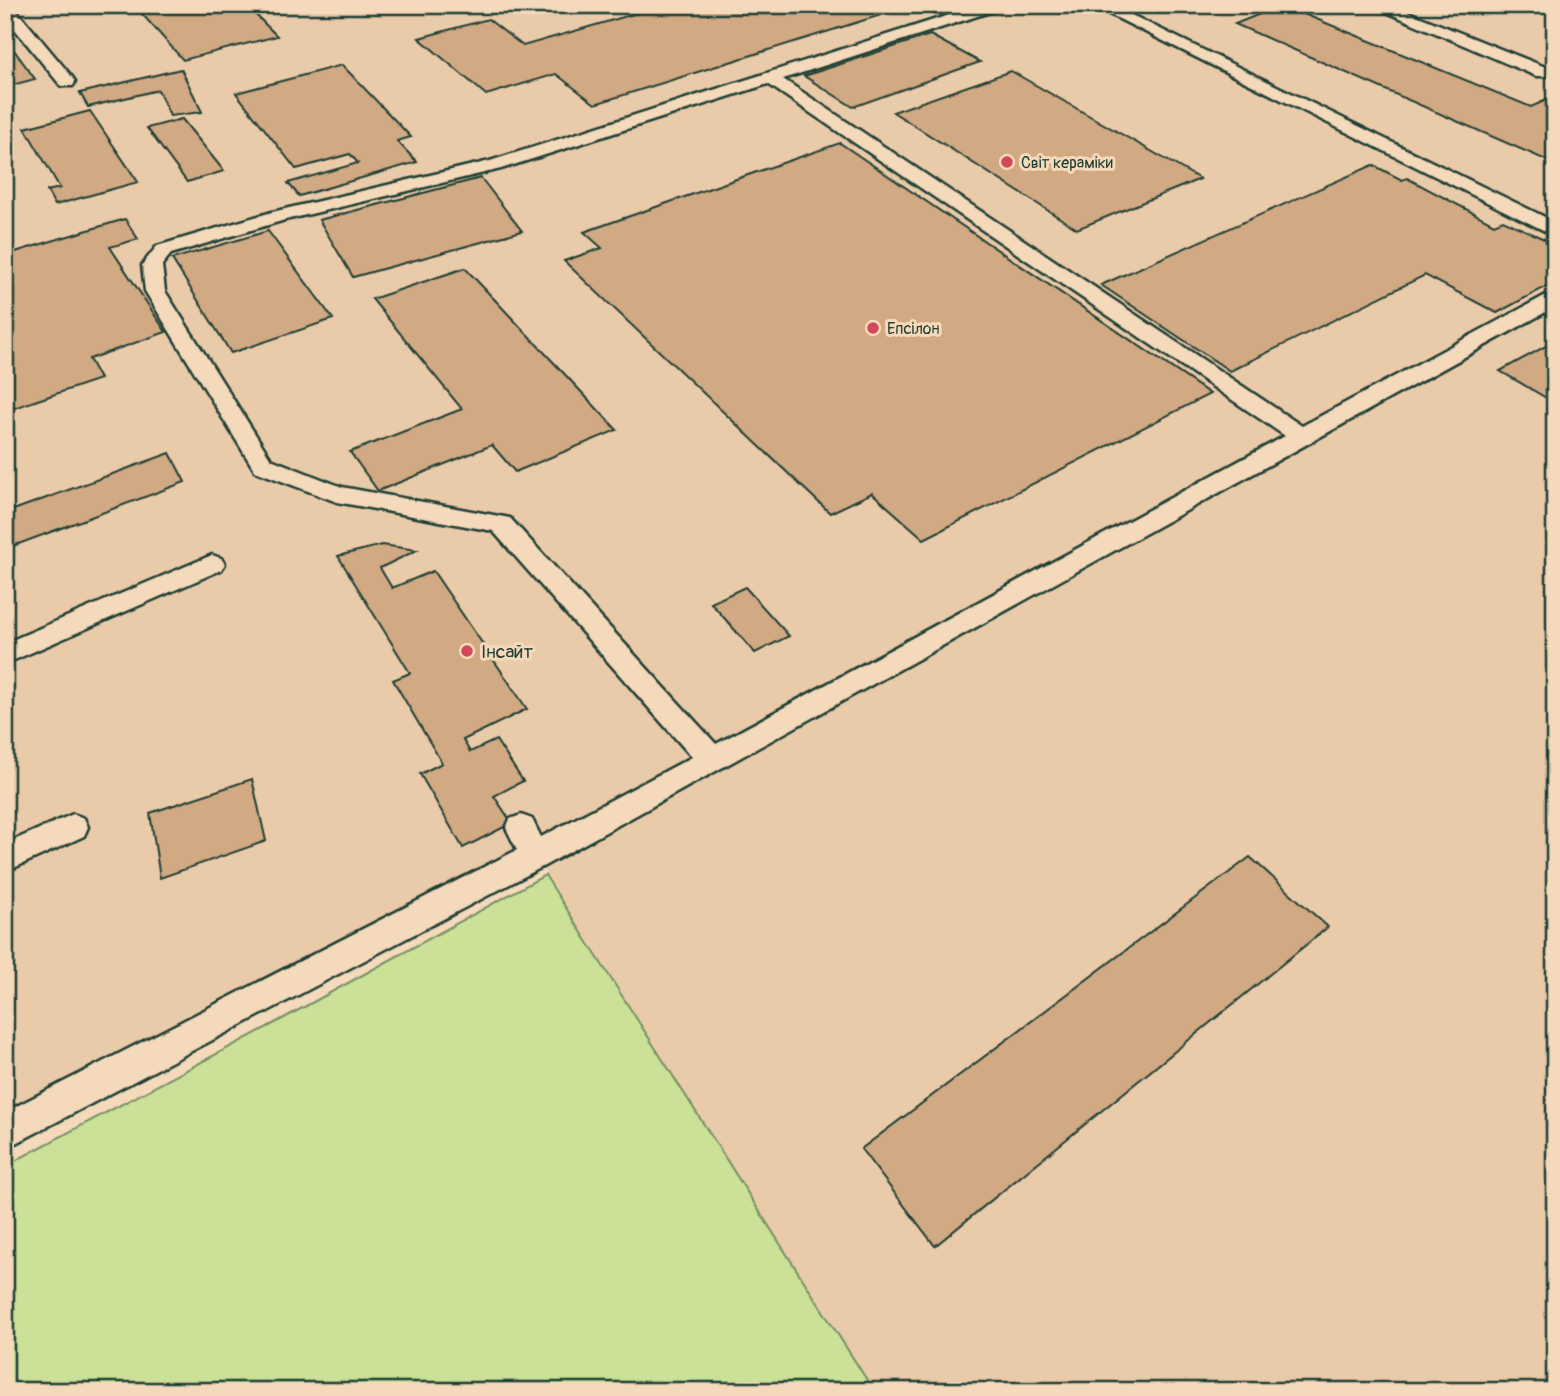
<svg xmlns="http://www.w3.org/2000/svg" width="1560" height="1396" font-family="Pangolin,sans-serif">
<style>
.built{fill:#eacba9}
.green{fill:#cae197;stroke:#748f66;stroke-width:2}
.building{fill:#d1a982;stroke:#1f3d34;stroke-width:2}
.lines{fill:none;stroke-linecap:round;stroke-linejoin:round}
.service-casing{stroke:#1f3d34;stroke-width:5}
.service{fill:#f4d9ba;fill-rule:evenodd}
.poi-dot{fill:#d1495b;stroke:#f4d9ba;stroke-width:2.5}
.labels{text-anchor:middle;stroke-width:6;stroke-linejoin:round;paint-order:stroke}
.far-poi-label{font-size:16px;fill:#1f3d34;stroke:#f4d9ba;text-anchor:start}
.poi-label{font-size:19px;fill:#1f3d34;stroke:#f4d9ba;text-anchor:start}
</style>
<rect width="100%" height="100%" fill="#f4d9ba"/>
<filter id="ink" filterUnits="userSpaceOnUse"><feTurbulence type="fractalNoise" baseFrequency=".0143" numOctaves="2"/><feDisplacementMap in="SourceGraphic" scale="14" xChannelSelector="R" yChannelSelector="G"/><feConvolveMatrix kernelMatrix="1 2 1 2 8 2 1 2 1" color-interpolation-filters="sRGB"/></filter>
<g filter="url(#ink)">
<polygon class="built" points="5,5 1555,5 1555,1391 874,1391 535,856 5,1131"/>
<polygon class="green" points="545,875 874,1391 5,1391 5,1166 275,1023"/>
<g class="building">
<polygon points="134,5 257,5 248,7 277,36 183,60"/>
<polygon points="665,5 913,5 595,104 556,74 486,95 419,38 488,19 523,46"/>
<polygon points="1282,5 1531,107 1555,96 1555,164 1235,24"/>
<polygon points="930,35 980,62 853,107 804,76"/>
<polygon points="11,46 35,79 5,87 5,48"/>
<polygon points="342,65 411,137 397,141 417,162 299,196 288,183 358,163 350,154 296,169 236,93"/>
<polygon points="181,69 202,112 170,116 158,90 88,107 80,93"/>
<polygon points="1011,71 1200,179 1077,229 893,112"/>
<polygon points="90,111 138,182 55,205 47,191 60,188 25,128"/>
<polygon points="182,119 224,171 187,182 147,128"/>
<polygon points="840,143 1210,394 924,539 872,493 830,513 564,261 602,248 584,232"/>
<polygon points="1373,165 1402,180 1407,178 1494,224 1503,220 1555,244 1555,282 1497,313 1425,275 1230,371 1101,285"/>
<polygon points="481,178 522,231 353,277 319,220"/>
<polygon points="125,219 138,239 110,247 166,332 89,359 100,379 5,411 5,255"/>
<polygon points="268,231 333,319 231,353 172,259"/>
<polygon points="465,268 617,430 515,472 492,445 378,491 350,452 462,409 372,299"/>
<polygon points="1555,341 1555,403 1500,371"/>
<polygon points="170,453 185,482 5,549 5,513"/>
<polygon points="382,545 417,550 380,568 392,588 433,571 527,709 463,740 470,752 496,740 523,781 494,796 512,823 463,848 420,774 442,763 393,680 410,673 338,556"/>
<polygon points="745,587 789,636 755,653 711,603"/>
<polygon points="252,779 266,841 160,878 150,813"/>
<polygon points="1250,857 1328,927 935,1246 861,1149"/>
</g>
<g class="lines">
<defs>
<g id="service">
<polygon points="5,5 12,5 73,78 75,82 73,86 61,86 5,17"/>
<path d="M 981,5 L 1004,5 L 1002,8 L 783,79 L 1302,426 L 1548,294 L 1555,292 L 1555,307 L 546,865 L 5,1149 L 5,1112 L 517,850 L 506,828 L 510,819 L 521,815 L 532,819 L 541,837 L 692,757 L 493,531 L 337,502 L 255,471 L 145,291 L 142,265 L 157,246 L 272,212 L 490,161 ZM 768,84 L 1285,436 L 716,744 L 510,518 L 342,487 L 271,459 L 165,291 L 162,265 L 171,254 L 285,220 L 501,169 Z"/>
<polygon points="1091,5 1111,5 1555,222 1555,236"/>
<polygon points="1370,5 1391,5 1548,68 1550,72 1548,76 1536,76"/>
<polygon points="212,555 221,558 225,564 221,570 5,664 5,643"/>
<polygon points="73,814 84,818 88,827 84,836 5,872 5,844"/>
</g>
</defs>
<use href="#service" class="service-casing"/>
<use href="#service" class="service"/>
</g>
</g>
<g class="poi-dot">
<circle cx="1007" cy="162" r="7"/>
<circle cx="873" cy="328" r="7"/>
<circle cx="467" cy="651" r="7"/>
</g>
<g class="labels">
<g class="far-poi-label">
<text x="1021" y="168">Світ кераміки</text>
<text x="887" y="334">Епсілон</text>
</g>
<g class="poi-label">
<text x="481" y="658">Інсайт</text>
</g>
</g>
<rect width="1560" height="1396" fill="none" stroke="#f4d9ba" stroke-width="28"/>
<rect x="14" y="14" width="1532" height="1368" fill="none" stroke="#1f3d34" stroke-width="2.5" filter="url(#ink)"/>
</svg>
